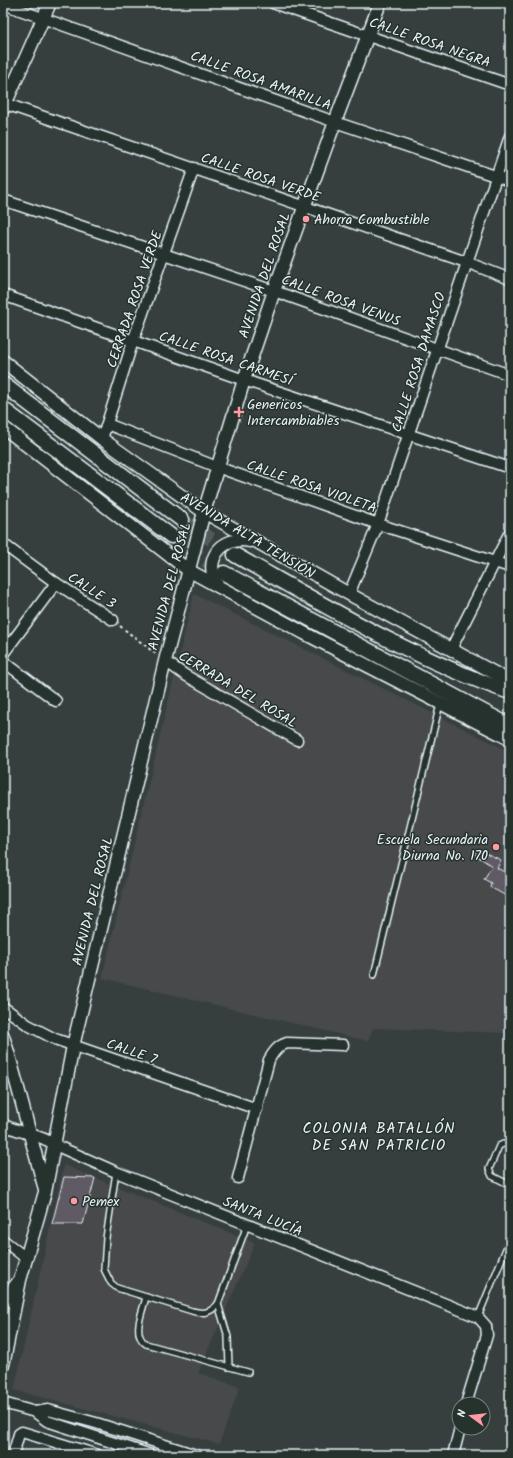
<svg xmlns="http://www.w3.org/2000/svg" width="513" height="1458" font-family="Kalam,sans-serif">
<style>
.built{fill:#464a4c}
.building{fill:#5f5a64;stroke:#e8f1f8}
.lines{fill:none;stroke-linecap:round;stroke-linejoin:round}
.secondary-tunnel{stroke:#525a5a;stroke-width:14;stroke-dasharray:14 7;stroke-linecap:butt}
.service-casing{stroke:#e8f1f8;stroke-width:8}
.minor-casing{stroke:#e8f1f8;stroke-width:13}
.tertiary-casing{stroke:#e8f1f8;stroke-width:15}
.secondary-casing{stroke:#e8f1f8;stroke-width:17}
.path{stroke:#e8f1f8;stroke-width:2;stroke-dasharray:3 3;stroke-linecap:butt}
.service{stroke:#26332d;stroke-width:5}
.minor{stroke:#26332d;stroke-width:10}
.tertiary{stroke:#26332d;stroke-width:12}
.secondary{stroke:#26332d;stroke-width:14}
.poi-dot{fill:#ff9aa2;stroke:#26332d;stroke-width:1.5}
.labels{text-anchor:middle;stroke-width:3;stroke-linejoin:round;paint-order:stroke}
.street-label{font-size:14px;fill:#e8f1f8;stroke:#26332d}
.poi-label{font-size:14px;fill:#e8f1f8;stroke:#26332d;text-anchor:start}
.neighbourhood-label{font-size:15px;letter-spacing:1px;fill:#e8f1f8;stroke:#26332d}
</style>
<rect width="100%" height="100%" fill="#373f3e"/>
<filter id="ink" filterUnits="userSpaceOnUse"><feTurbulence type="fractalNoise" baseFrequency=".025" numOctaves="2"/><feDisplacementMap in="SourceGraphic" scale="8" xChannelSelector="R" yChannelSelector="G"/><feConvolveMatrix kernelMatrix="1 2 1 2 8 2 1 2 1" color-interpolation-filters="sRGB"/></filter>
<g filter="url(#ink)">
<g class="built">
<polygon points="194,594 510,752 510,1033 373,1028 368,1041 102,978"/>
<polygon points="64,1165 255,1243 198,1373 240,1387 219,1444 14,1390"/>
</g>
<g class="building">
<polygon points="477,849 501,860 497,868 510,875 510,898 490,887 491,883 484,879 492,866 474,854"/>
<polygon points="64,1177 95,1178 83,1224 52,1224"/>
</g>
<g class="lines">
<g class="secondary-tunnel">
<polyline points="182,520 235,555"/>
<polyline points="171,536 222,572"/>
</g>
<defs>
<g id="service">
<polyline points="374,975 440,704"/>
<polyline points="510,1145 503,1144 499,1146 489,1169 492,1176 510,1185"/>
<path d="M 116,1172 L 106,1238 L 104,1269 L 111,1283 L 117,1288 L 192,1311 C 204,1314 210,1313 218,1304 L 247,1225"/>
<path d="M 146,1297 C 143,1311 131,1334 146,1344 L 248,1372"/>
<polyline points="218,1304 228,1337 229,1367"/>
<polyline points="478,1317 510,1239"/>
</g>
<g id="minor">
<polyline points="273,3 510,85"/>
<polyline points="3,4 335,122 510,181"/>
<polyline points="3,103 466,262 510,279"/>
<polyline points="3,200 274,291 510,375"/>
<polyline points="3,295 244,380 510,468"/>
<polyline points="107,424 217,467 378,524 510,567"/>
<polyline points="102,439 133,341 194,168"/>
<polyline points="3,544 56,583 113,620"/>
<polyline points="349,594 378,524 510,136"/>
<polyline points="451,649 510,532"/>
<polyline points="3,654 56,583"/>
<polyline points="3,661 56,701"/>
<polyline points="165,661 185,675 297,740"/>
<polyline points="3,1007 28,1025 55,1039 257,1109"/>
<path d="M 3,1124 C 19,1134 39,1133 55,1145 L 116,1172 L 478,1317 L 486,1326 L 487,1335 L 466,1404"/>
<path d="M 238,1178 L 269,1060 C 274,1051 278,1046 287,1043 L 343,1045"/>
<polyline points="3,1240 27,1259"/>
<polyline points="3,1403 35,1412 47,1421 151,1455"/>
<polyline points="35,1412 48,1410 96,1423 196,1455"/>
<polyline points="13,1455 19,1434 22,1432 98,1455"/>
<polyline points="453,1455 460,1428"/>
</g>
<g id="tertiary">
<polyline points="3,109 50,3"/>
<polyline points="3,361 102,439 204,512 349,594 502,677 510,683"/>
<polyline points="3,427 188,570 304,633 510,739"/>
<path d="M 218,586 C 202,561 221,535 250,541"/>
<path d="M 3,1036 C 19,1087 30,1138 45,1189"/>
<polyline points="3,1301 19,1281"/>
<polyline points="3,1365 20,1280 45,1192 73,1046 165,661 204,512 244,380 274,291 335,122 380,3"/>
</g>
<g id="secondary">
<polyline points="3,384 182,520"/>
<polyline points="3,409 171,536"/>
<path d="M 235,555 C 324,605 413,659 510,692"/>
<polyline points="224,573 510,726"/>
</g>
</defs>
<use href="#service" class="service-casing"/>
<use href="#minor" class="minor-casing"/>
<use href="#tertiary" class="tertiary-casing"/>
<use href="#secondary" class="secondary-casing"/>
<polyline class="path" points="120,626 156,654"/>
<use href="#service" class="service"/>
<use href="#minor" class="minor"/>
<use href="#tertiary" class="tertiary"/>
<use href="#secondary" class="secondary"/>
</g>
</g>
<g class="poi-dot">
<circle cx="306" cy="219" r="4"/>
<path d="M237 406h4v4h4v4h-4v4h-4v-4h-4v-4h4z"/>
<circle cx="496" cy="847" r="4"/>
<circle cx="74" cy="1201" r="4"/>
</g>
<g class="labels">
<g class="street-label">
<text transform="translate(430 42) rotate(19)" y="5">CALLE ROSA NEGRA</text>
<text transform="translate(261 80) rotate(20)" y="5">CALLE ROSA AMARILLA</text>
<text transform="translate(261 177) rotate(19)" y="5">CALLE ROSA VERDE</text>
<text transform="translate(264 275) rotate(-71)" y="5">AVENIDA DEL ROSAL</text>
<text transform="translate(134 299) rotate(-71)" y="5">CERRADA ROSA VERDE</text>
<text transform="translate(341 300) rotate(20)" y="5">CALLE ROSA VENUS</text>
<text transform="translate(226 358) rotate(19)" y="5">CALLE ROSA CARMESÍ</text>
<text transform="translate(418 362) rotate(-72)" y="5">CALLE ROSA DAMASCO</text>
<text transform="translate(312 486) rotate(19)" y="5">CALLE ROSA VIOLETA</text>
<text transform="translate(248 535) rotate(31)" y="5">AVENIDA ALTA TENSIÓN</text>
<text transform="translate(169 586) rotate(-75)" y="5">AVENIDA DEL ROSAL</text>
<text transform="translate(92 590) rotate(33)" y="5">CALLE 3</text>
<text transform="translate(238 689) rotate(31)" y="5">CERRADA DEL ROSAL</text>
<text transform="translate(92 901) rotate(-76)" y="5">AVENIDA DEL ROSAL</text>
<text transform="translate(132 1051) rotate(19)" y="5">CALLE 7</text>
<text transform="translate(263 1216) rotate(22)" y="5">SANTA LUCÍA</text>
</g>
<g class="poi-label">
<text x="314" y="224">Ahorra Combustible</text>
<text x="247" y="409">Genericos<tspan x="247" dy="16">Intercambiables</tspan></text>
<text x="488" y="844" text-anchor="end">Escuela Secundaria<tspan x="488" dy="16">Diurna No. 170</tspan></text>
<text x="82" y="1206">Pemex</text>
</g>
<g class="neighbourhood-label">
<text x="379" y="1133">COLONIA BATALLÓN<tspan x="379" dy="17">DE SAN PATRICIO</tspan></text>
</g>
</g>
<rect width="513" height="1458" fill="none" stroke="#26332d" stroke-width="16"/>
<rect x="8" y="8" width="497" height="1442" fill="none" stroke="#e8f1f8" stroke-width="1.5" filter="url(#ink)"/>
<g transform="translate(471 1416) rotate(285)"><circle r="19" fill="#26332d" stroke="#747f7e"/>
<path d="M0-3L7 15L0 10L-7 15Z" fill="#ff9aa2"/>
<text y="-6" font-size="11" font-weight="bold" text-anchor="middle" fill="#e8f1f8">N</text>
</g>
</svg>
